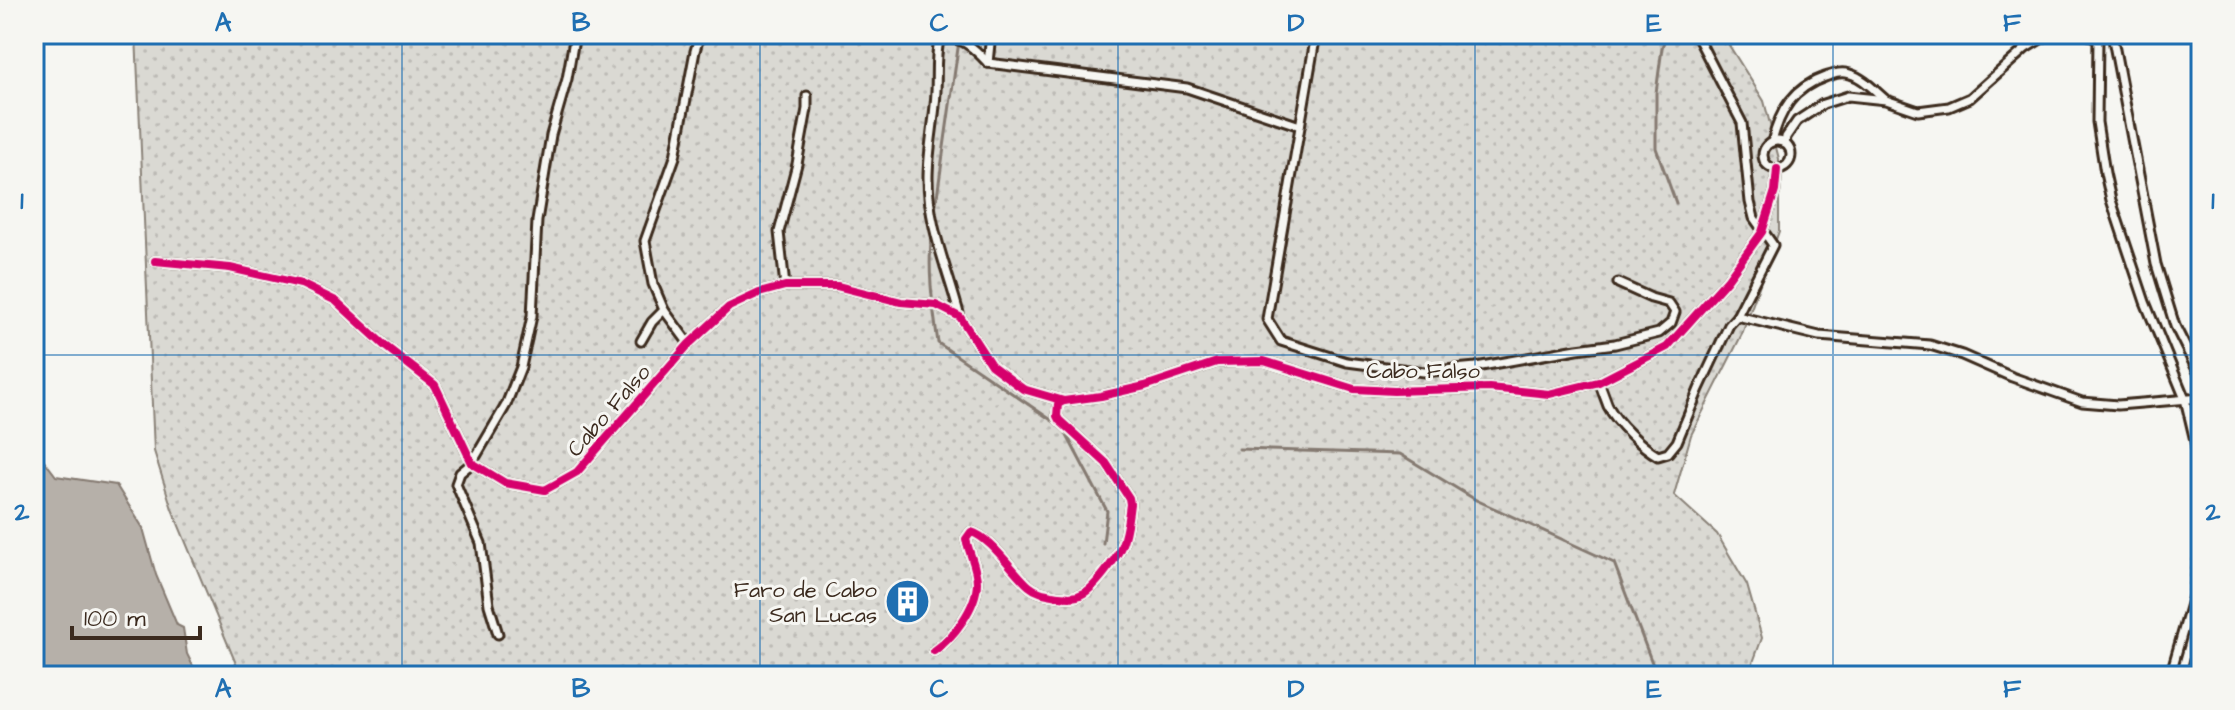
<svg xmlns="http://www.w3.org/2000/svg" width="2235" height="710" font-family="'Architects Daughter',sans-serif">
<style>
.grass{fill:url(#grass-dots);stroke:#8a8278;stroke-width:2}
.water{fill:#b6b0a9;stroke:#857a71;stroke-width:2}
.lines{fill:none;stroke-linecap:round;stroke-linejoin:round}
.stream{stroke:#857a71;stroke-width:3}
.minor-casing{stroke:#3b2a1e;stroke-width:13}
.minor{stroke:#f6f6f2;stroke-width:7}
.cycleway-casing{stroke:#f6f6f2;stroke-width:13}
.cycleway{stroke:#d6006c;stroke-width:8}
.grid{fill:none;stroke:#1f6fb2;stroke-width:2;stroke-opacity:0.55}
.labels{text-anchor:middle;stroke-width:6;stroke-linejoin:round;paint-order:stroke}
.street-label{font-size:22px;fill:#3b2a1e;stroke:#f6f6f2}
.poi-label{font-size:22px;fill:#3b2a1e;stroke:#f6f6f2;text-anchor:end}
.neatline{fill:none;stroke:#1f6fb2;stroke-width:3}
.grid-label{font-size:26px;text-anchor:middle;font-weight:bold;fill:#1f6fb2}
</style>
<defs>
<pattern id="grass-dots" width="8" height="8" patternUnits="userSpaceOnUse" patternTransform="scale(2)"><rect width="8" height="8" fill="#dad9d3"/><path d="M2 2h.1M6 6h.1" fill="none" stroke="#bcbab5" stroke-width="1.8" stroke-linecap="round"/></pattern>
</defs>
<rect width="100%" height="100%" fill="#f6f6f2"/>
<filter id="ink" filterUnits="userSpaceOnUse"><feTurbulence type="fractalNoise" baseFrequency=".0125" numOctaves="2"/><feDisplacementMap in="SourceGraphic" scale="16" xChannelSelector="R" yChannelSelector="G"/><feConvolveMatrix kernelMatrix="1 2 1 2 8 2 1 2 1" color-interpolation-filters="sRGB"/></filter>
<g filter="url(#ink)">
<polygon class="grass" points="136,34 1722,34 1764,101 1779,159 1779,231 1742,334 1691,435 1674,495 1717,534 1747,585 1762,638 1748,676 241,676 172,509 154,451"/>
<polygon class="water" points="34,447 56,476 116,485 143,528 156,575 177,625 183,628 187,654 198,676 34,676"/>
<g class="lines">
<g class="stream">
<polyline points="1666,34 1662,48 1656,93 1656,148 1676,203"/>
<polyline points="934,218 960,34"/>
<path d="M 932,233 C 927,270 933,307 938,343 L 1063,428 L 1107,511 L 1103,543"/>
<polyline points="1239,449 1400,454 1476,500 1614,563 1657,676"/>
</g>
<defs>
<g id="minor">
<polyline points="1316,34 1267,319 1281,341 1347,362 1424,372 1476,367 1577,349 1615,344 1659,333 1671,323 1675,312 1669,303 1651,298 1618,283"/>
<polyline points="1696,34 1742,123 1750,202 1754,218 1773,245 1737,316"/>
<polyline points="2086,34 2098,38 2111,34"/>
<polyline points="2112,34 2156,264 2175,326 2201,378"/>
<polyline points="2098,38 2097,122 2105,173 2111,200 2145,302 2185,399 2195,441 2201,487"/>
<polyline points="988,63 991,34"/>
<circle cx="1777" cy="155" r="14"/>
<path d="M 1772,142 C 1780,110 1793,88 1825,77 C 1834,74 1841,71 1850,74 C 1864,78 1875,91 1886,100"/>
<polyline points="1785,144 1786,137 1797,121 1823,104 1848,96 1886,100 1918,111 1949,107 1970,98 2026,48 2049,34"/>
<polyline points="155,261 230,268 301,284 336,301 385,346 435,385 472,463 505,483 545,490 577,472 689,344 729,307 759,293 785,286 837,286 901,302 936,305 960,317 991,365 1023,389 1064,401"/>
<polyline points="785,286 779,232 797,164 807,109 807,96"/>
<path d="M 960,317 C 948,270 928,227 928,178 C 928,148 935,120 936,91 C 937,74 935,58 939,41 C 960,33 974,48 988,63 L 1187,88 L 1300,126"/>
<polyline points="641,341 652,322 664,310"/>
<polyline points="689,344 664,310 653,284 645,241 675,157 695,51 700,34"/>
<path d="M 1599,382 C 1602,390 1605,398 1608,406 C 1617,423 1642,447 1658,456 L 1668,453 L 1677,442 L 1699,389 L 1729,325 L 1737,316 L 1819,336 L 1930,345 L 1962,355 L 2012,377 L 2082,402 L 2118,405 L 2201,398"/>
<polyline points="498,634 489,605 481,543 456,484 460,473 472,463 506,405 521,367 532,316 537,221 551,135 567,79 575,34"/>
<path d="M 934,651 C 953,638 977,607 977,582 C 977,568 969,553 966,539 L 971,532 C 989,536 1015,574 1029,586 C 1037,593 1048,594 1058,596 C 1067,597 1075,598 1082,594 C 1094,589 1116,559 1121,547 C 1127,533 1128,518 1130,504 L 1129,498 L 1106,463 L 1059,420 L 1057,416 L 1058,404 L 1064,401 L 1101,396 L 1145,386 L 1217,362 L 1264,361 L 1354,389 L 1394,391 L 1489,388 L 1549,394 L 1599,382 L 1667,347 L 1727,280 L 1762,232 L 1775,191 L 1777,169"/>
<polyline points="2170,676 2194,593 2201,538"/>
<polyline points="2191,676 2201,633"/>
</g>
</defs>
<use href="#minor" class="minor-casing"/>
<use href="#minor" class="minor"/>
<defs>
<g id="cycleway">
<polyline points="155,261 230,268 301,284 336,301 385,346 435,385 472,463 505,483 545,490 577,472 689,344 729,307 759,293 785,286 837,286 901,302 936,305 960,317 991,365 1023,389 1064,401"/>
<path d="M 934,651 C 953,638 977,607 977,582 C 977,568 969,553 966,539 L 971,532 C 989,536 1015,574 1029,586 C 1037,593 1048,594 1058,596 C 1067,597 1075,598 1082,594 C 1094,589 1116,559 1121,547 C 1127,533 1128,518 1130,504 L 1129,498 L 1106,463 L 1059,420 L 1057,416 L 1058,404 L 1064,401 L 1101,396 L 1145,386 L 1217,362 L 1264,361 L 1354,389 L 1394,391 L 1489,388 L 1549,394 L 1599,382 L 1667,347 L 1727,280 L 1762,232 L 1775,191 L 1777,169"/>
</g>
</defs>
<use href="#cycleway" class="cycleway-casing"/>
<use href="#cycleway" class="cycleway"/>
</g>
</g>
<path class="grid" d="M 402,34 L 402,676M 760,34 L 760,676M 1118,34 L 1118,676M 1475,34 L 1475,676M 1833,34 L 1833,676M 34,355 L 2201,355"/>
<defs>
<symbol id="building-disc" viewBox="-11 -11 22 22"><circle r="9.5" fill="#1f6fb2" stroke="#f6f6f2"/><path d="M-4-6H4V6H1V3H-1V6H-4ZM-2.5-4.3h1.7v1.8h-1.7ZM.8-4.3h1.7v1.8H.8ZM-2.5-1h1.7V.8h-1.7ZM.8-1h1.7V.8H.8Z" fill="#fff"/></symbol>
</defs>
<g fill-rule="evenodd">
<use href="#building-disc" x="882" y="576" width="51" height="51"/>
</g>
<g class="labels">
<g class="street-label">
<text x="1423" y="378">Cabo Falso</text>
<text transform="translate(608 410) rotate(-49)" y="8">Cabo Falso</text>
</g>
<g class="poi-label">
<text x="877" y="597">Faro de Cabo<tspan x="877" dy="25">San Lucas</tspan></text>
</g>
</g>
<rect width="2235" height="710" fill="none" stroke="#f6f6f2" stroke-width="88"/>
<path d="M72 626v12h128v-12" fill="none" stroke="#3b2a1e" stroke-width="4"/>
<text x="84" y="626" font-size="24" fill="#3b2a1e" stroke="#f6f6f2" stroke-width="6" paint-order="stroke">100 m</text>
<rect x="44" y="44" width="2147" height="622" class="neatline"/>
<g class="grid-label">
<text x="223" y="31">A</text>
<text x="581" y="31">B</text>
<text x="939" y="31">C</text>
<text x="1296" y="31">D</text>
<text x="1654" y="31">E</text>
<text x="2012" y="31">F</text>
<text x="22" y="209">1</text>
<text x="2213" y="209">1</text>
<text x="22" y="520">2</text>
<text x="2213" y="520">2</text>
<text x="223" y="697">A</text>
<text x="581" y="697">B</text>
<text x="939" y="697">C</text>
<text x="1296" y="697">D</text>
<text x="1654" y="697">E</text>
<text x="2012" y="697">F</text>
</g>
</svg>
